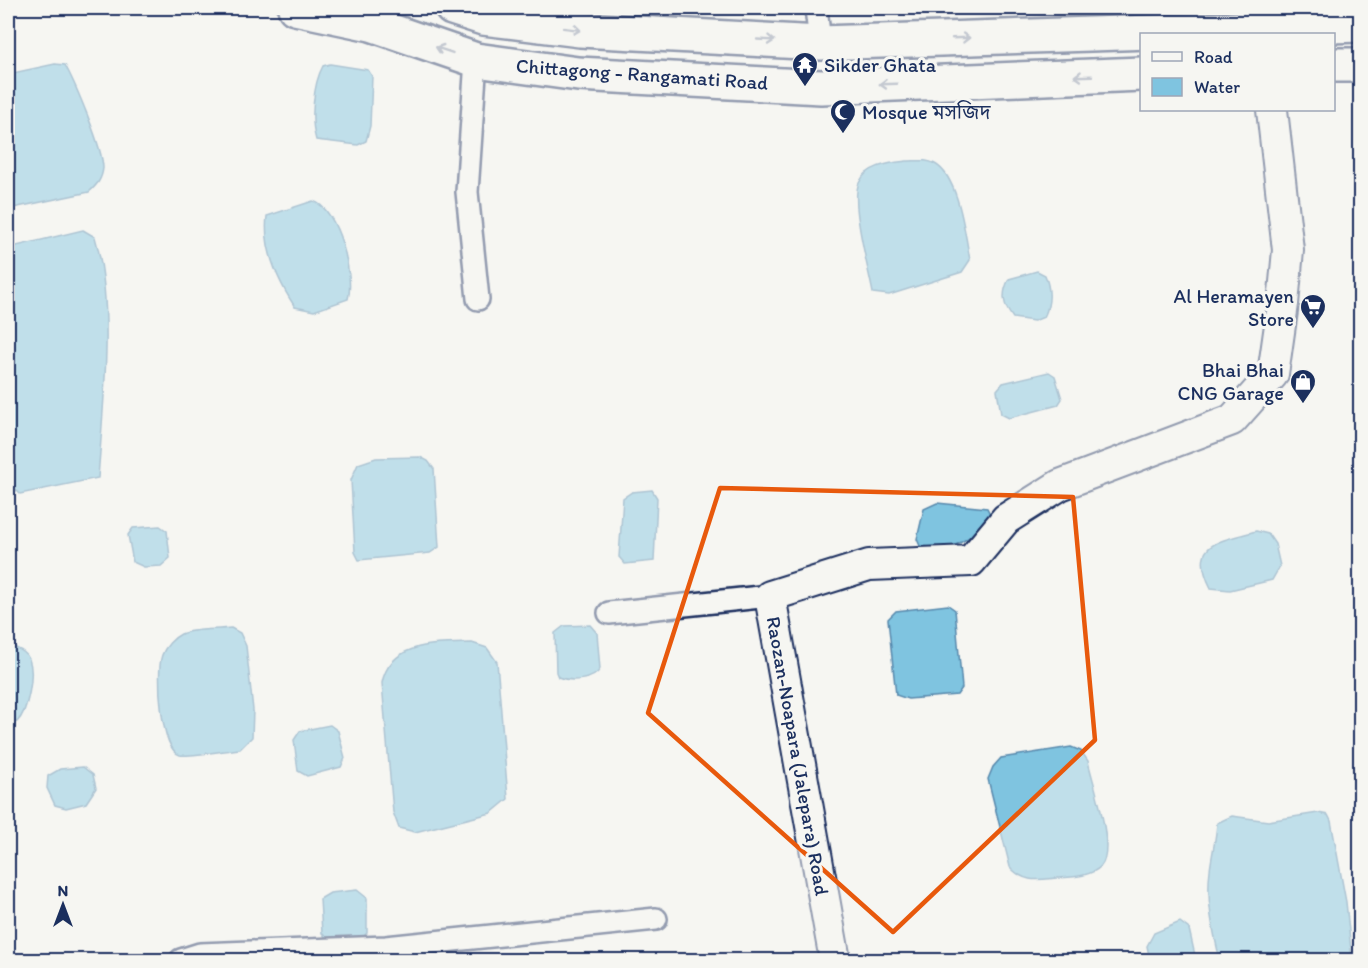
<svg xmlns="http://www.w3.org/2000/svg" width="1368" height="968" font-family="Itim,'Noto Sans Bengali',sans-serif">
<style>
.water{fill:#7fc4e0;stroke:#5788ac;stroke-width:1.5}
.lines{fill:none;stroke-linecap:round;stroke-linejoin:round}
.street-casing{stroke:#1b2f5e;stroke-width:26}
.secondary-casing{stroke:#1b2f5e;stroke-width:34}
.highway-casing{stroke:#1b2f5e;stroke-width:38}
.street{stroke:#f6f6f2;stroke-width:21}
.secondary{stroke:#f6f6f2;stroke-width:30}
.highway{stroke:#f6f6f2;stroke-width:33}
.oneway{stroke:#8892a8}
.marked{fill:none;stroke:#e8590c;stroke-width:4.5;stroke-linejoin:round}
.labels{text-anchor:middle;stroke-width:6;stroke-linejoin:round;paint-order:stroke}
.poi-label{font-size:20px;fill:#1b2f5e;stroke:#f6f6f2;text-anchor:start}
.street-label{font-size:20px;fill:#1b2f5e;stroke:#f6f6f2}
</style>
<rect width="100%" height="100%" fill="#f6f6f2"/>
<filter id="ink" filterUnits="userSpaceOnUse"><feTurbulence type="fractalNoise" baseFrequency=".0167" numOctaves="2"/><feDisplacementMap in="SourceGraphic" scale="12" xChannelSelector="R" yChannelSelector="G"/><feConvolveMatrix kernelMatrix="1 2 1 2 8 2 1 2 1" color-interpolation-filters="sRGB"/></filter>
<g filter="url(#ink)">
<g class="water">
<path d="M 55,64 L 65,65 C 75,83 103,149 103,168 C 102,179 97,185 89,192 L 8,209 L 8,74 Z"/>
<path d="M 330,64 L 368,70 L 372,76 L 370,126 L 366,141 L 358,145 L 316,140 C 310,121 313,84 323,66 Z"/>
<path d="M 907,161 C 917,161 927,159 935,164 C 959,177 965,235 970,260 L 962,272 L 889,295 L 873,293 C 869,271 850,202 859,183 C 867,165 890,163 907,161 Z"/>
<path d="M 313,201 C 338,208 355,277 348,299 L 314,311 L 295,307 C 278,281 263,248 267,216 Z"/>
<path d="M 83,230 L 95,237 C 115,304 103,408 98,478 L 20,494 L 15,489 L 8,454 L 8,248 Z"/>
<path d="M 1037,271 L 1045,275 C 1051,290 1051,303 1044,317 L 1034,321 L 1013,318 C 1003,305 1001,294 1009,279 Z"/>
<polygon points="1049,372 1055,376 1062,399 1058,405 1009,418 1001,414 997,390 1003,383"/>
<polygon points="420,457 428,461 434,469 439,547 430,553 359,560 355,552 351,480 358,464 376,458"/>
<polygon points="652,490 657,498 654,561 625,564 619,557 623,498 632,492"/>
<path d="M 937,503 L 987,508 L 990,514 C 976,537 948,557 920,546 L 917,539 L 924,509 Z"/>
<polygon points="160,526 167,531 170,558 161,566 144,567 133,562 128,535 133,528"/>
<path d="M 1256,531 L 1268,534 L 1275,544 L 1280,566 L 1272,580 L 1230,590 L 1211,588 C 1188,542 1219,542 1256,531 Z"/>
<polygon points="948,605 955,610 962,688 957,695 908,699 896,695 888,619 896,611"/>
<path d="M 590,625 L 597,633 L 600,669 C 594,681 570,682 558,677 L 556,672 L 555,633 L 564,626 Z"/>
<path d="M 231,628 L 240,633 L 246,646 L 253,710 L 252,737 L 240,749 C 228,750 189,757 180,755 C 160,749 156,672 162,655 C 165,647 173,638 181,634 C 193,628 217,630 231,628 Z"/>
<path d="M 472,643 L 487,648 L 497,662 L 508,799 L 491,813 L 415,832 L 399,828 L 393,812 L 382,683 C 390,641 438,644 472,643 Z"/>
<path d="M 14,647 C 20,650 26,652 29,659 C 35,674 28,711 17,722 L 8,722 L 8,648 Z"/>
<polygon points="330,725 338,731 345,758 341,767 307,776 298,771 294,740 300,731"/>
<path d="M 1071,747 L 1081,751 L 1088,761 C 1093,784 1116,848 1101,866 C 1091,877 1070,877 1057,878 C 1037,880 1024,883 1010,867 L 988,779 L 993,767 L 1001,758 Z"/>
<polygon points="83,767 93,775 96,788 86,803 66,808 55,805 47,788 48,776 60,769"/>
<path d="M 1318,813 L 1328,815 L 1331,821 L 1346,902 L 1352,960 L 1220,960 C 1213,931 1206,900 1210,870 C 1212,854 1216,839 1217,823 L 1232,816 L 1268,821 Z"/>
<polygon points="357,890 367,898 367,933 359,941 328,940 322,933 320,899 330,893"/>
<polygon points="1180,922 1189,929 1196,960 1150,960 1147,946 1154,933"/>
</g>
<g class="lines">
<defs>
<g id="street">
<polyline points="816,8 820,43"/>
<polyline points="476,60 467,192 478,299"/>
<polyline points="609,613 770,596"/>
<polyline points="181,960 200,954 386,947 656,919"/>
</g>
<polyline id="secondary" points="835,960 770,596 869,565 971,561 1006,519 1060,485 1232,420 1273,374 1283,304 1288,250 1272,110"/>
<g id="highway">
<polyline points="295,8 371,24 476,60 578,74 821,87 1142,74"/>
<polyline points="452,8 483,18 580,30 820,43 1360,25"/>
<polyline points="1334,65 1360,65"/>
</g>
</defs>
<use href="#street" class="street-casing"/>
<use href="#secondary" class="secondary-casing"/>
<use href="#highway" class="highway-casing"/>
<use href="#street" class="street"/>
<use href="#secondary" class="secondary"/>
<use href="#highway" class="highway"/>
</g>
<defs><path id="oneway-shaft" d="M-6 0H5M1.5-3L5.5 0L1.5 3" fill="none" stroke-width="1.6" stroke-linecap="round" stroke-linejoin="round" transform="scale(1.5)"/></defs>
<g class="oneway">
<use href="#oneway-shaft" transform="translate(572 29) rotate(7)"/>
<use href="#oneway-shaft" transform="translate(961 38) rotate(-2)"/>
<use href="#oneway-shaft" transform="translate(766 40) rotate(3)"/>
<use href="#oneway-shaft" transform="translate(444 50) rotate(-161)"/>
<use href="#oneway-shaft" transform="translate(1083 76) rotate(178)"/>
<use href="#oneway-shaft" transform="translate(888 84) rotate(178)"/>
</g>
</g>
<path d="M0 0H1368V968H0ZM 720,488 L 1073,497 L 1095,740 L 893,932 L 648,713 Z" fill="#f6f6f2" fill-opacity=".55" fill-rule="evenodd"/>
<path class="marked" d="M 720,488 L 1073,497 L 1095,740 L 893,932 L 648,713 Z"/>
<defs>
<symbol id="temple-pin" viewBox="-11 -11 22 30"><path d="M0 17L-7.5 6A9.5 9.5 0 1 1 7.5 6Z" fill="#1b2f5e" stroke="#f6f6f2"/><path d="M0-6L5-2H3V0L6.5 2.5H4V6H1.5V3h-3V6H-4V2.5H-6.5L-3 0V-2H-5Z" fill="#fff"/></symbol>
<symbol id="mosque-pin" viewBox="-11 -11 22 30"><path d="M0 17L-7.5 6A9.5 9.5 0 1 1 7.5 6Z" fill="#1b2f5e" stroke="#f6f6f2"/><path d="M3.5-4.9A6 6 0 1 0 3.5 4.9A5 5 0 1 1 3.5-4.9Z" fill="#fff"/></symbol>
<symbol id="supermarket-pin" viewBox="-11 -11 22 30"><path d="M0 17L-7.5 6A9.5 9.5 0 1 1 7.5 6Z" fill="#1b2f5e" stroke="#f6f6f2"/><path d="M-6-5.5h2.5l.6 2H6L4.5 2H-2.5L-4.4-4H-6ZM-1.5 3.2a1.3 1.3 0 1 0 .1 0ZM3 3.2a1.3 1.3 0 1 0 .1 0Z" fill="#fff"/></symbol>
<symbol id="shop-pin" viewBox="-11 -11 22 30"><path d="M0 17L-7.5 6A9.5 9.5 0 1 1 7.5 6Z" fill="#1b2f5e" stroke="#f6f6f2"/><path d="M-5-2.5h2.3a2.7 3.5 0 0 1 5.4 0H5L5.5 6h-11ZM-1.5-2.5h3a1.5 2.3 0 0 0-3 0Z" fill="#fff"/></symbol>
</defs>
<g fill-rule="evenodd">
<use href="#temple-pin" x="790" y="50" width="30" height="40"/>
<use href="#mosque-pin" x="828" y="97" width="30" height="40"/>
<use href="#supermarket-pin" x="1298" y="292" width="30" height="40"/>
<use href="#shop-pin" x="1288" y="367" width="30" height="40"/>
</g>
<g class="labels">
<g class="poi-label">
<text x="824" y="72">Sikder Ghata</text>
<text x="862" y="119">Mosque মসজিদ</text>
<text x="1294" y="303" text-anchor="end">Al Heramayen<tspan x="1294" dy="23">Store</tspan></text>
<text x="1284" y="377" text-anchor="end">Bhai Bhai<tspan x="1284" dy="23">CNG Garage</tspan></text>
</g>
<g class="street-label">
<text transform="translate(642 74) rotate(4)" y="7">Chittagong - Rangamati Road</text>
<text transform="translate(798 756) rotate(80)" y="7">Raozan-Noapara (Jalepara) Road</text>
</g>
</g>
<rect width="1368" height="968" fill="none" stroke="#f6f6f2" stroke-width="30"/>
<rect x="15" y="15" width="1338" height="938" fill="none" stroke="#1b2f5e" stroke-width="2" filter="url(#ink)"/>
<rect x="1140" y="33" width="195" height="78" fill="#f6f6f2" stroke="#9ea6b7" stroke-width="1.5"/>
<rect x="1152" y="52" width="30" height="9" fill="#f6f6f2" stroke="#9ea6b7" stroke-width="1.5"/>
<text x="1194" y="63" font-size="18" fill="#1b2f5e">Road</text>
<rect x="1152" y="78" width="30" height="18" fill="#7fc4e0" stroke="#9ea6b7" stroke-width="1.5"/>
<text x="1194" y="93" font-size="18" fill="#1b2f5e">Water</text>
<g transform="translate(63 905)" stroke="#f6f6f2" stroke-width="4.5" paint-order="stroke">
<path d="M0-4.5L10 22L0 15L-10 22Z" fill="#1b2f5e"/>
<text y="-9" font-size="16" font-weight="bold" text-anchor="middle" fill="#1b2f5e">N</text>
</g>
</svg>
